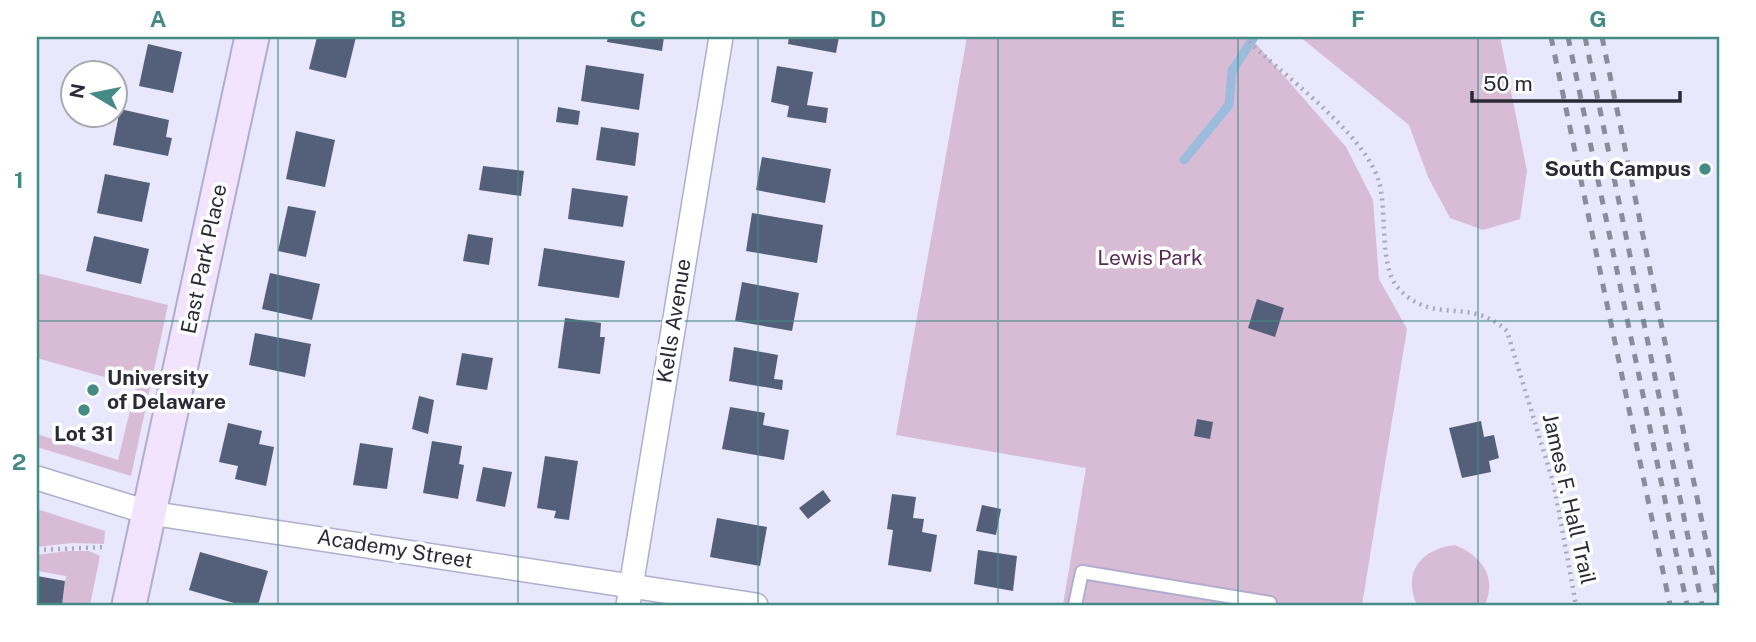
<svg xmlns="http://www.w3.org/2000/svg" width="1756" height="642" font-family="'Public Sans',sans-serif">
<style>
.green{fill:#d8bcd6}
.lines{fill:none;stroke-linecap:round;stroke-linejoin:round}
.stream{stroke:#9cbcdd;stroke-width:9}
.building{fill:#545f7a}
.lane-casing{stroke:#b0adce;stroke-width:16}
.street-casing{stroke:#b0adce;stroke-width:26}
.secondary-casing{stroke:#b0adce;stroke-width:37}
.path{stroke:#a9a8ba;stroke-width:4.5;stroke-dasharray:2 5;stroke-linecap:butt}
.lane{stroke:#fff;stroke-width:12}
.street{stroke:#fff;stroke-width:23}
.secondary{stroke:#f1e4fc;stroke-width:33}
.rail{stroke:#8c8b9c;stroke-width:5;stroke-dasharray:9 9;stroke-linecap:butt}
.grid{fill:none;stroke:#448b85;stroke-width:2;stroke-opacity:0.55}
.poi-dot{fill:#448b85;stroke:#fff;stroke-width:2.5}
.labels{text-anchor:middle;stroke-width:7;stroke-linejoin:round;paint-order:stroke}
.poi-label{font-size:21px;font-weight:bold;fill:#2a2936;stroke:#fff;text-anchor:end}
.park-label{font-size:21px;fill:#592d57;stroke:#fff}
.street-label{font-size:21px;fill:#2a2936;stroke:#fff}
.neatline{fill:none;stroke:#448b85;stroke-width:2.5}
.grid-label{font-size:23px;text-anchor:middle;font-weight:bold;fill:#448b85}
</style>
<rect width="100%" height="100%" fill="#e8e7fc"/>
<g class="green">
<polygon points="967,37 1250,37 1346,147 1373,200 1379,279 1407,329 1362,605 1063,605 1086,468 896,435"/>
<polygon points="1300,37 1500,37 1527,171 1520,219 1483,230 1450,218 1428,177 1409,125"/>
<polygon points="37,273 168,305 131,476 37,447 37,434 118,460 136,386 37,358"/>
<polygon points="37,509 105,531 104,544 72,543 37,547"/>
<path d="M 1455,545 C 1482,556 1497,577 1485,605 L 1417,605 C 1402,572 1421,549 1455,545 Z"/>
<polygon points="67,551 89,551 100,556 90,605 62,605 66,576 38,571 37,555"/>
</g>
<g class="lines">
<polyline class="stream" points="1184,160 1229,105 1232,71 1254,37"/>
</g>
<g class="building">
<polygon points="317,37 356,37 346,78 309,69"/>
<polygon points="608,37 664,37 662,51 607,42"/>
<polygon points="789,37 839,37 836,53 788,44"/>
<polygon points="148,44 182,52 173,93 139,86"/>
<polygon points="586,65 644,74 639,110 581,101"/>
<polygon points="777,66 813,72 807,105 828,108 826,123 787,117 789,106 771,102"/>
<polygon points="558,107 580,111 578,125 556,122"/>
<polygon points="120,109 169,120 166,137 172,138 168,156 113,145"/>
<polygon points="601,127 639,133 635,166 596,160"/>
<polygon points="296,131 335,140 325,187 286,179"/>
<polygon points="762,157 831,169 825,203 756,190"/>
<polygon points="483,166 524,171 521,196 479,190"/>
<polygon points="105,174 150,183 142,222 97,213"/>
<polygon points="572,188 628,196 623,227 568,219"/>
<polygon points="288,206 316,211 306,257 278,251"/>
<polygon points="752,213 823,225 817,263 746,251"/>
<polygon points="468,234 493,238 489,265 463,261"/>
<polygon points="94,236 149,249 141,284 86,271"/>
<polygon points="544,248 625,261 619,298 538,286"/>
<polygon points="270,273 320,284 312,320 262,309"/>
<polygon points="742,282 799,293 792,331 735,321"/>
<polygon points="1257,299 1284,308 1275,337 1248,328"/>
<polygon points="565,318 601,323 600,337 605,337 600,374 558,368"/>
<polygon points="255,333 311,344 305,377 249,365"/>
<polygon points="734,347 778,355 774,379 783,380 782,390 729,381"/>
<polygon points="462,353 493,358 487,390 456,385"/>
<polygon points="419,396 434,400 428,434 412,429"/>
<polygon points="730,407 765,413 763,425 789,430 784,460 722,449"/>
<polygon points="1197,419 1213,422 1210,439 1194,436"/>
<polygon points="1481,421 1484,437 1494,435 1499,458 1489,461 1491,472 1462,478 1449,428"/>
<polygon points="228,423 262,431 259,444 274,447 266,486 235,479 238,466 219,462"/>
<polygon points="432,441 462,446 459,464 464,465 458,499 423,493"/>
<polygon points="360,443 393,448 387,489 353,485"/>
<polygon points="545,456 578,461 569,520 554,518 556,511 537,508"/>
<polygon points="483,467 512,472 505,507 476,501"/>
<polygon points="823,490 831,501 808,519 799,508"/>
<polygon points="892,494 916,497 913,518 924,519 922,532 937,535 931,572 888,565 893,530 887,529"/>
<polygon points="982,505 1001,509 996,535 976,531"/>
<polygon points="717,518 767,527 760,566 710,557"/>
<polygon points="978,550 1017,556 1013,591 974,584"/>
<polygon points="200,552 268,571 258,605 241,605 189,590"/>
<polygon points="37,576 65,581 62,605 37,605"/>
</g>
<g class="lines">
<defs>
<polyline id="lane" points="1075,605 1082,572 1270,603"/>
<g id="street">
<polyline points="37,478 150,513 756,605"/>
<polyline points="628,605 721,37"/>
</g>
<polyline id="secondary" points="129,605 252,37"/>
</defs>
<use href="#lane" class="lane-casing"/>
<use href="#street" class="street-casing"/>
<use href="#secondary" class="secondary-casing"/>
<g class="path">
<path d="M 1244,37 C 1281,74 1362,131 1378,179 C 1388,207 1378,265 1398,288 C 1434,327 1468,295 1507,331 L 1554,485 L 1576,605"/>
<polyline points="37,550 107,547"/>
</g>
<use href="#lane" class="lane"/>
<use href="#street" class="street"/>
<use href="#secondary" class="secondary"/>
<g class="rail">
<polyline points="1551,37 1670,605"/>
<polyline points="1568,37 1687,605"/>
<polyline points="1585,37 1702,605"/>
<polyline points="1602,37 1719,604"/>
</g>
</g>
<path class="grid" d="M 278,37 L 278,605M 518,37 L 518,605M 758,37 L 758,605M 998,37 L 998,605M 1238,37 L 1238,605M 1478,37 L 1478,605M 37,321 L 1719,321"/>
<g class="poi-dot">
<circle cx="1705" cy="169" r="7"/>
<circle cx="93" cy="390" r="7"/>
<circle cx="84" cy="410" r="7"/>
</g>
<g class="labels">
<g class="poi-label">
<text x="1691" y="176">South Campus</text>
<text x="107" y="385" text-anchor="start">University<tspan x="107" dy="24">of Delaware</tspan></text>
<text x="84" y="441" text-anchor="middle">Lot 31</text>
</g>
<g class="park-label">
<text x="1150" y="265">Lewis Park</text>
</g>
<g class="street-label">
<text transform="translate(204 259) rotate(-78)" y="7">East Park Place</text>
<text transform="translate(674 321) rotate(-81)" y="7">Kells Avenue</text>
<text transform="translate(1569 499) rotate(77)" y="7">James F. Hall Trail</text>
<text transform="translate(395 549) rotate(9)" y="7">Academy Street</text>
</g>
</g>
<rect width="1756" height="642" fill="none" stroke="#ffffff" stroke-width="77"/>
<g transform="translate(94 94) rotate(280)"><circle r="33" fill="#ffffff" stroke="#aaa9af" stroke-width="2"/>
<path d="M0-5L12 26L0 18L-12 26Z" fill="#448b85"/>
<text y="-10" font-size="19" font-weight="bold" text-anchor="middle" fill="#2a2936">N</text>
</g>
<path d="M1472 91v10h208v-10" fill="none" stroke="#2a2936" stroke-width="3.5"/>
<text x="1483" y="91" font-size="21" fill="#2a2936" stroke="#ffffff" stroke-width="5" paint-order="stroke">50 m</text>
<rect x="38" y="38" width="1680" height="566" class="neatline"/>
<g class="grid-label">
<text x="158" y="27">A</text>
<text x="398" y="27">B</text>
<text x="638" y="27">C</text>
<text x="878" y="27">D</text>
<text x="1118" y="27">E</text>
<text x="1358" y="27">F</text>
<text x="1598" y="27">G</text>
<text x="19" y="188">1</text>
<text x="19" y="470">2</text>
</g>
</svg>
